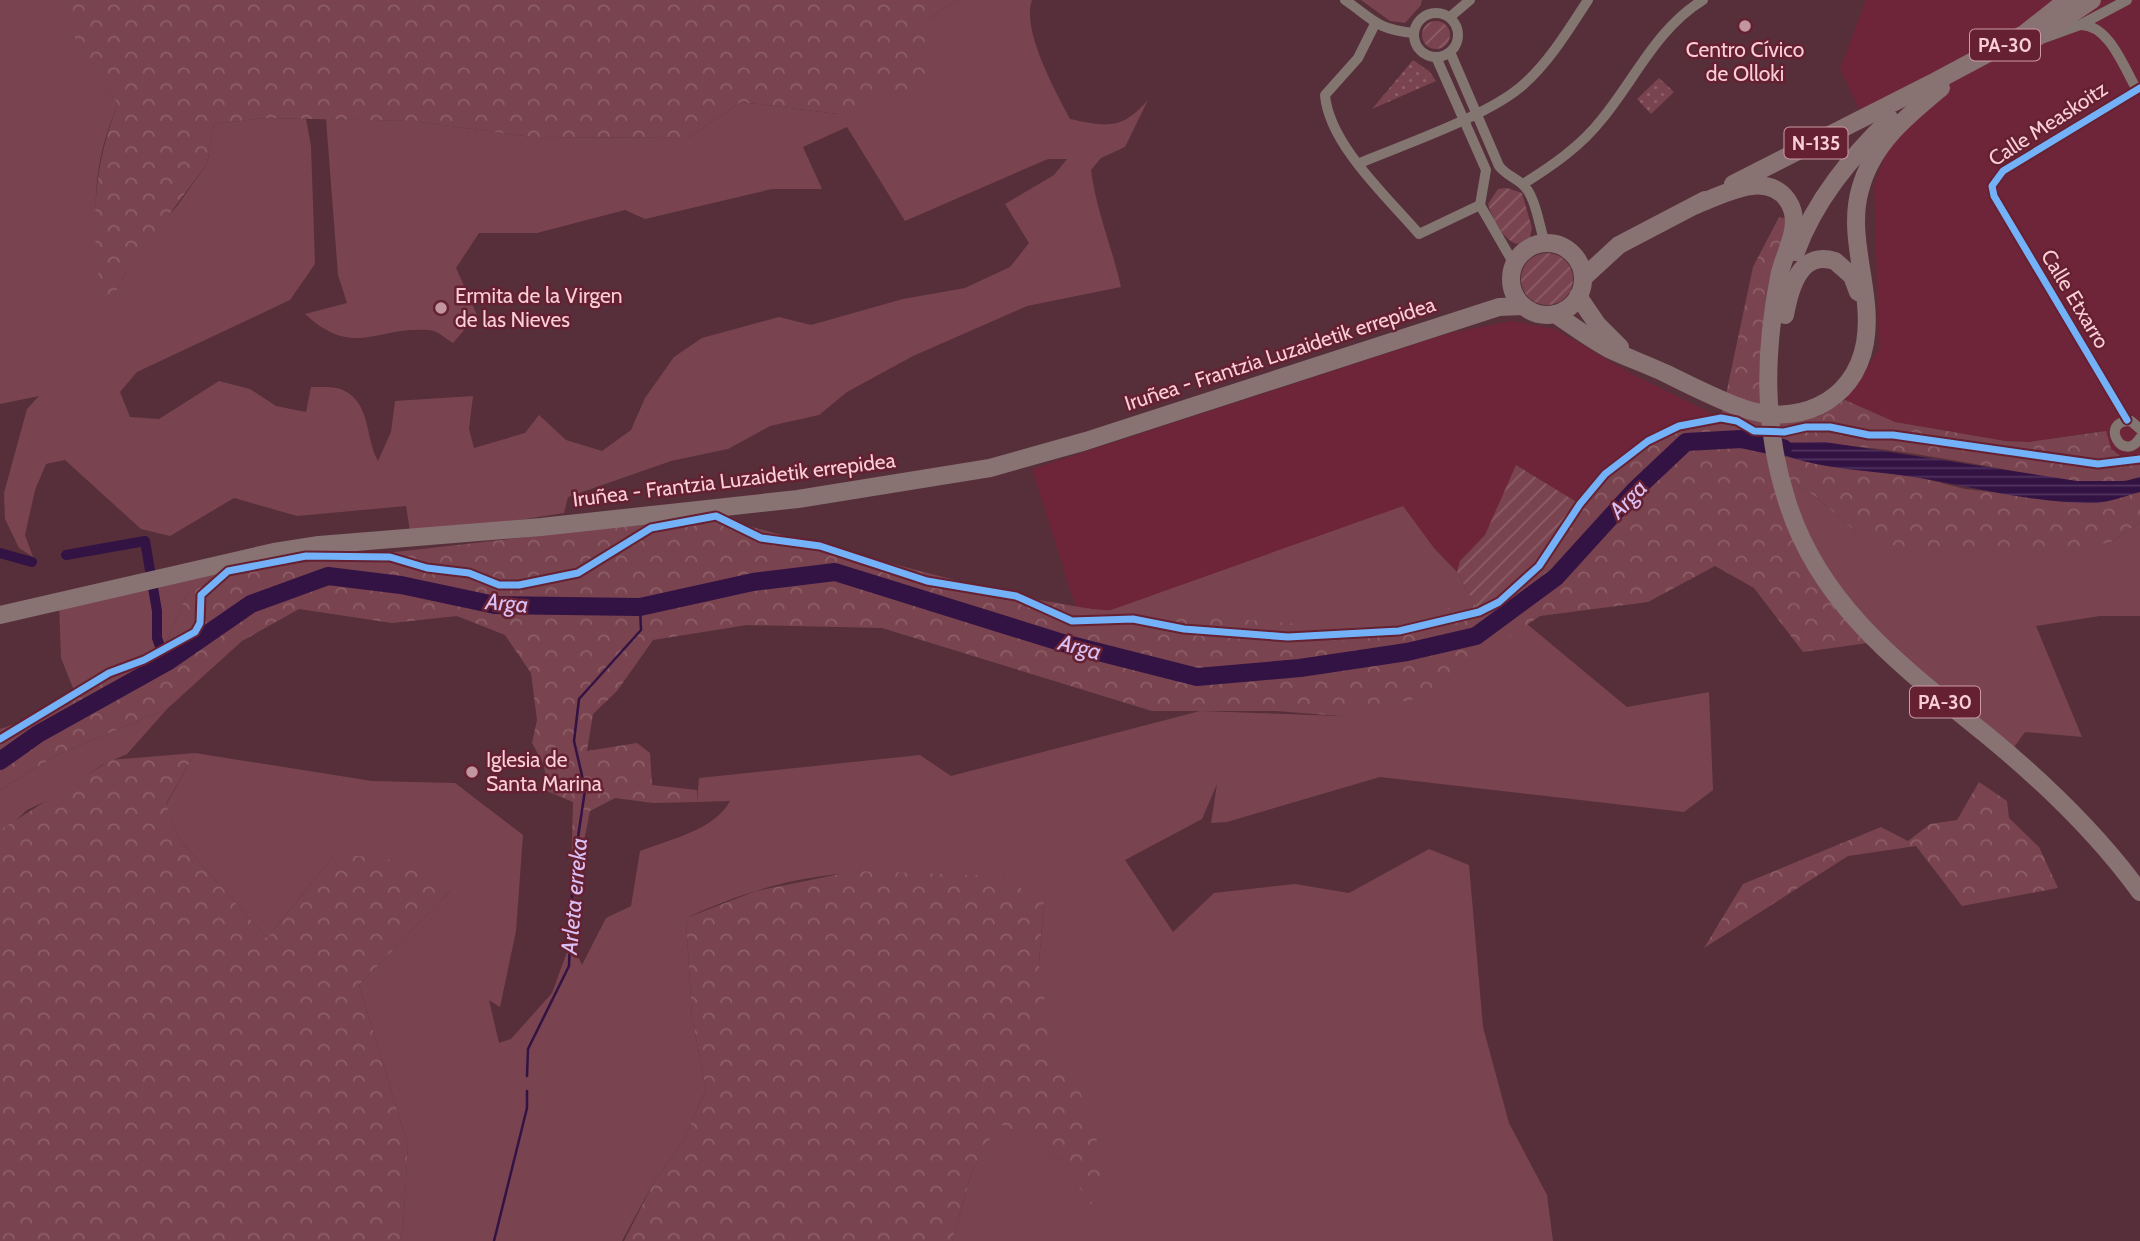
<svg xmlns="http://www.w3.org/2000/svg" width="2140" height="1241" font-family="Cabin,sans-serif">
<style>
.built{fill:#6e2539}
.grass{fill:#79444f}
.forest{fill:url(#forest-crowns)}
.park{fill:url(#park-dots)}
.garden{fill:url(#garden-furrows)}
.water{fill:url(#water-rules)}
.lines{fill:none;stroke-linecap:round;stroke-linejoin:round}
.stream{stroke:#331244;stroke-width:2.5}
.canal{stroke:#331244;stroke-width:10}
.river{stroke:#331244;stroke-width:18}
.minor{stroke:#837671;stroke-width:10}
.trunk{stroke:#887272;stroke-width:18}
.cycleway-casing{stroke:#652032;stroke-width:11}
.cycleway{stroke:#73b2f8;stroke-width:7}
.poi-dot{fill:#c1969f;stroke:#652032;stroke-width:2.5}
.labels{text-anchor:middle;stroke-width:5;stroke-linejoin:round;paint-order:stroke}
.shield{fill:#652032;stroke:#cd9aa4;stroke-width:2}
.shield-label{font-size:19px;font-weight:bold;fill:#faced5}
.poi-label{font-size:21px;fill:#faced5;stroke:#652032;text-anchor:start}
.street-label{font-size:21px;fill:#faced5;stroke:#652032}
.water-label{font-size:23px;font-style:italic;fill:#dac0f4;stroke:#652032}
</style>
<defs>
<pattern id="forest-crowns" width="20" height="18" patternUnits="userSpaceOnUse" patternTransform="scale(1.75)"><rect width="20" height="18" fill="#79444f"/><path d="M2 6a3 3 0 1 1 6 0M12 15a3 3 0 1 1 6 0" fill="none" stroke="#8d5e67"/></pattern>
<pattern id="park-dots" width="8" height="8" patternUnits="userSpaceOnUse" patternTransform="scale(1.75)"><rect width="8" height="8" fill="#79444f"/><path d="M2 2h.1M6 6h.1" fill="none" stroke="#8d5e67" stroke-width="1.8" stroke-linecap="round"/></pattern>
<pattern id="garden-furrows" width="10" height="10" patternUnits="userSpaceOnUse" patternTransform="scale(1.75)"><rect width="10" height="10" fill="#79444f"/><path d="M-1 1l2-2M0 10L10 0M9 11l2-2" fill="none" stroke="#8d5e67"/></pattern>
<pattern id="water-rules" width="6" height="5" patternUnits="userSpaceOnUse" patternTransform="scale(1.75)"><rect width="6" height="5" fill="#331244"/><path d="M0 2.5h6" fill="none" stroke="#51335e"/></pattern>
</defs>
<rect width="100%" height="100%" fill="#562f3a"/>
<g class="built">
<polygon points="1866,0 2140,0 2140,453 2122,457 2111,449 2100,431 2029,442 2005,441 1895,422 1845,400 1879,349 1874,185 1902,109 1860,111 1840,69"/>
<polygon points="1512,321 1555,329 1630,373 1721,418 1679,426 1648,441 1605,474 1580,504 1516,465 1485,535 1460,561 1457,572 1434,548 1080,621 1032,469 1446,334"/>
</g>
<g class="grass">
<path d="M 0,0 L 69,0 L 82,53 L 118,104 C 85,180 96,233 105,312 L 126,272 L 152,233 L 177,206 L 207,164 L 214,124 L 265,118 L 306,119 L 311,146 L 315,264 L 290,300 L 137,372 L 120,392 L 130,417 L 159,419 L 219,381 L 250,389 L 276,406 L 306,412 L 311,387 C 320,387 335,386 343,390 C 371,403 365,438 378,461 L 391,432 L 395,401 L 473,396 L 469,429 L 474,448 L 525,433 L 539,415 L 566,440 L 602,451 L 631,430 L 645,398 L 674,357 L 702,338 L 779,317 L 811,325 L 903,299 L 965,288 L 1010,267 L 1029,243 L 1005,204 L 1054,175 L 1067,159 L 1048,159 L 905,221 L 847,127 L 803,147 L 822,189 L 772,189 L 645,219 L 625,210 L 537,233 L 479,233 L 456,268 L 477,315 L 453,343 C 446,339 437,330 429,330 C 375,326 354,359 305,314 L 347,303 L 338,275 L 326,119 L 412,121 L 532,137 L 688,138 L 741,102 L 838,114 L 925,21 L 957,0 L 1032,0 C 1021,30 1056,92 1070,119 C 1107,127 1122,130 1148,100 L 1125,147 L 1101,158 L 1091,170 C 1096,210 1112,247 1121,287 L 1027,306 L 913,356 L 847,392 L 819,415 L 770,426 L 728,449 L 671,461 L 568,497 L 564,513 L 411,537 L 406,506 L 297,516 L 234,498 L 170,536 L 141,529 L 65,460 L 46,464 L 35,490 L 25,535 L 33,557 L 19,548 L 5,519 L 4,493 L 27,409 L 39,396 L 0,404 Z"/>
<polygon points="1361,0 1422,0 1421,5 1405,23 1390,21"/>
<polygon points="1778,474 1815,496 1857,533 2113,541 2140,522 2140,616 2100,616 2036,626 2082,737 2025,732 2009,754 1828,588"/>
<polygon points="1403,506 1434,548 1457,572 1479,612 1399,631 1080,621"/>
<polygon points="228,571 187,594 163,650 109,673 75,693 61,658 59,602"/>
<path d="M 1527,624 L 1627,707 L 1709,692 L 1713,790 L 1684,812 L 1380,777 L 1227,822 L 1211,823 L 1217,784 L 1202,819 L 1125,860 L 1173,932 L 1214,893 L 1295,884 L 1349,893 L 1429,849 L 1469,865 L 1483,1027 L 1509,1123 L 1547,1195 L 1553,1241 L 952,1241 L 972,1171 L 999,1122 L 1062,1160 L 1045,1041 L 1039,963 L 1044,902 C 1005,893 964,879 924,875 C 835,866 767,881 686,918 L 692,1017 L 706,1089 L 683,1141 L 655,1180 L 622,1241 L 399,1241 L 403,1231 L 408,1146 L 359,985 L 450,891 L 336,853 L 267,938 L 179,839 L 166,805 L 195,753 L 372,781 L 455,783 L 523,835 L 516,931 L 500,1007 L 489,1000 L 499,1043 L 511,1039 L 552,993 L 571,941 L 582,965 L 606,918 L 631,906 L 640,851 C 668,840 715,830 730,801 L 697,802 L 699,778 L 920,755 L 951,776 L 1200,711 L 1341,716 L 1479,654 Z"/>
<polygon points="168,708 127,754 102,765 55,797 27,810 0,835 0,790 55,756"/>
</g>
<g class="forest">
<path d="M 68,0 L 957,0 L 925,21 L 925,83 L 838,114 L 741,102 L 688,138 L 532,137 L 412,121 L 265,118 L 214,124 L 207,164 L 126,272 L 105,313 C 90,242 90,172 118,104 L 77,47 Z"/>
<path d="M 1779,217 L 1794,221 L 1779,276 L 1768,425 L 1819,416 L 1845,400 L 1895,422 L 2005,441 L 2029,442 L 2106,431 L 2111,449 L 2122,457 L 2140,453 L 2140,477 C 2088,493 2027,472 1975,464 C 1908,452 1841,442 1772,442 L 1774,452 L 1828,464 L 1922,478 L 1965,489 L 2095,503 L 2140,492 L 2140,522 L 2113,541 L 2066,554 L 1927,556 L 1857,533 L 1815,496 L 1779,475 L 1791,517 L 1875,642 L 1803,652 L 1754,588 L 1715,566 L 1648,602 L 1540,616 L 1418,698 L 1341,716 L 1276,711 L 1152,711 L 882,628 L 747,625 L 653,640 L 617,691 L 593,714 L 587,751 L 637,743 L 650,753 L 652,785 L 697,790 L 697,802 L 653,803 L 615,798 L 590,811 L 578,871 L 571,880 L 573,802 L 547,791 L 544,765 L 532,743 L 537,720 L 531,673 L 505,635 L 457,616 L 392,623 L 299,609 L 242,641 L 168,708 L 55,756 L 0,790 L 0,729 L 42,715 L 163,650 L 187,594 L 228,571 L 615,527 L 721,519 L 1016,596 L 1091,609 L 1400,631 L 1539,566 L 1580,504 L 1648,441 L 1679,426 L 1721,418 L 1753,267 Z"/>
<polygon points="195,753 166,804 179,839 267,938 336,853 414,863 450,891 359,985 408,1146 403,1231 399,1241 0,1241 0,830 111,760"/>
<polygon points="1979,782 2007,801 2009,818 2039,847 2058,888 1962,906 1916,846 1848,856 1704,948 1743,884 1881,827 1908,841 1930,824 1957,820"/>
<polygon points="855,871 1000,876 1044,902 1039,963 1052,1050 1079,1089 1105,1165 1091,1205 1062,1160 999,1123 972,1171 952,1241 624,1241 655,1180 683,1141 706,1089 692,1017 686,918 756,891"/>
</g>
<g class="park">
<polygon points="1413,60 1429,71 1436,81 1372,109"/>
<polygon points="1659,78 1674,92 1651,114 1637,99"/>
</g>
<g class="garden">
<circle cx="1436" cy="35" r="14"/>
<path d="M 1507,188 L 1522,193 L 1532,228 L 1530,237 L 1517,244 C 1503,240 1492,218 1488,204 L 1498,189 Z"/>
<circle cx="1547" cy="279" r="26"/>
<path d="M 1516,465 L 1580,504 C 1552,547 1526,588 1479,612 L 1457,572 L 1460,561 L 1485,535 Z"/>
</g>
<path class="water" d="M 1825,442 L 2077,481 L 2126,481 L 2140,477 L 2140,492 C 2125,496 2108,503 2093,503 C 2035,503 1976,488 1920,478 C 1869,469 1804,471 1759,443 Z"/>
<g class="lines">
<g class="stream">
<polyline points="583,780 574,741 579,699 641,630 640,607"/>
<polyline points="527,1076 528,1049 569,966 573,871 585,790"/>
<polyline points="494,1241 527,1108 527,1091"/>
</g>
<g class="canal">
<polyline points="0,553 32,562"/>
<polyline points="66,555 145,541 157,611 157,638 166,663"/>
</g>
<polyline class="river" points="0,761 38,734 167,662 251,604 328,576 401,585 495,605 640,607 753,582 835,572 1063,643 1197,677 1300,668 1407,652 1476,636 1556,577 1635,490 1686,442 1741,439 1783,448"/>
<g class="minor">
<path d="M 1345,0 C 1374,20 1376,29 1413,33"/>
<circle cx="1436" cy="35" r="22"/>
<polyline points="1450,17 1470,0"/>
<path d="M 1375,24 L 1358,58 L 1325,95 C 1329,144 1387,197 1419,234 L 1480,205"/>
<path d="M 2080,25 C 2109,24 2124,68 2137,90"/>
<polyline points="2044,38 2080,25 2127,0"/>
<path d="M 1450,52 L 1499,166 C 1506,175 1514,177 1522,184 C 1536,195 1539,227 1545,243"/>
<polyline points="1436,57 1486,170 1480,205 1514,264"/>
<path d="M 1360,163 C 1405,144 1488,116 1523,85 C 1550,61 1569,29 1588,0"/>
<path d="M 1523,184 C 1552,166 1581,146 1602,119 C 1635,79 1657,28 1703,0"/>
<polyline points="2127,420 1994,196 1992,186 2003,171 2140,88"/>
<path d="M 2140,429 L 2131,421 C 2098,420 2123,465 2140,438"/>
</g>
<g class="trunk">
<polyline points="2021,48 2092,0"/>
<polyline points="1925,90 1936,81 2024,34 2067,0"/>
<polyline points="1733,184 1932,83"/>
<path d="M 1696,205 C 1722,195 1767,169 1788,201 C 1804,225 1783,254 1779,277 C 1764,355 1763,426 1787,501 C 1820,608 1907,670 1989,737 C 2046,784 2097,833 2140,892"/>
<circle cx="1547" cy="279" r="36"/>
<path d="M 1796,252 C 1815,200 1851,157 1890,119"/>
<polyline points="1583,278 1619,245 1705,200"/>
<polyline points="1578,296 1597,324 1620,347"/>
<path d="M 1555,314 C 1573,326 1590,339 1609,349 C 1628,358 1648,365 1667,374 C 1691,386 1715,398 1739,407 C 1795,428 1854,404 1865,343 C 1874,292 1846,239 1860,190 C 1872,144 1906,117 1941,88"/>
<path d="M 1785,315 C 1790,288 1800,250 1835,261 L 1852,276 L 1858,292"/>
<polyline points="0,615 274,552 319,545 541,527 798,499 990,468 1086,441 1499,307 1523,306"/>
</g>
<defs>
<g id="cycleway">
<polyline points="2127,420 1994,196 1992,186 2003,171 2140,88"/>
<polyline points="0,739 109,673 144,660 195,632 200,623 201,595 228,571 306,556 390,557 427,568 469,573 499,585 519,585 578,573 651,528 716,516 761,538 820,546 927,581 1016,596 1072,621 1133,619 1184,629 1288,637 1399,631 1479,612 1499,602 1539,566 1580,504 1605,474 1648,441 1679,426 1721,418 1737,421 1754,431 1784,432 1806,427 1830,427 1869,435 1893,435 2098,464 2140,459"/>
</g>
</defs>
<use href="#cycleway" class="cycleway-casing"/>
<use href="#cycleway" class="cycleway"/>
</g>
<g class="poi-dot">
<circle cx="1745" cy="26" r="7"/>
<circle cx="441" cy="308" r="7"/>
<circle cx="472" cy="772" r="7"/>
</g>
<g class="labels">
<g class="shield">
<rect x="1970" y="29.5" width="70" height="31" rx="5"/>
<rect x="1784.5" y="127.5" width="63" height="31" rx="5"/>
<rect x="1910" y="686.5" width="70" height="31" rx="5"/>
</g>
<g class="shield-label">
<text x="2005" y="52">PA-30</text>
<text x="1816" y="150">N-135</text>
<text x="1945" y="709">PA-30</text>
</g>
<g class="poi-label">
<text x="1745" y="57" text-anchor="middle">Centro Cívico<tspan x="1745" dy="24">de Olloki</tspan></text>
<text x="455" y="303">Ermita de la Virgen<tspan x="455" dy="24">de las Nieves</tspan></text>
<text x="486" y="767">Iglesia de<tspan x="486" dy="24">Santa Marina</tspan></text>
</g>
<g class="street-label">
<text transform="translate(2048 124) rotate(-33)" y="7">Calle Measkoitz</text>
<text transform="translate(2075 299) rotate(59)" y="7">Calle Etxarro</text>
<text transform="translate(1280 354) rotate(-18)" y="7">Iruñea - Frantzia Luzaidetik errepidea</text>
<text transform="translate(734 480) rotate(-7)" y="7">Iruñea - Frantzia Luzaidetik errepidea</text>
</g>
<g class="water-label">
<text transform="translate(1628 499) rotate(-46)" y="8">Arga</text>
<text transform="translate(507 603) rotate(5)" y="8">Arga</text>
<text transform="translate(1080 647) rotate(15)" y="8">Arga</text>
<text transform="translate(574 896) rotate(-85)" y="8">Arleta erreka</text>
</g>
</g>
</svg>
